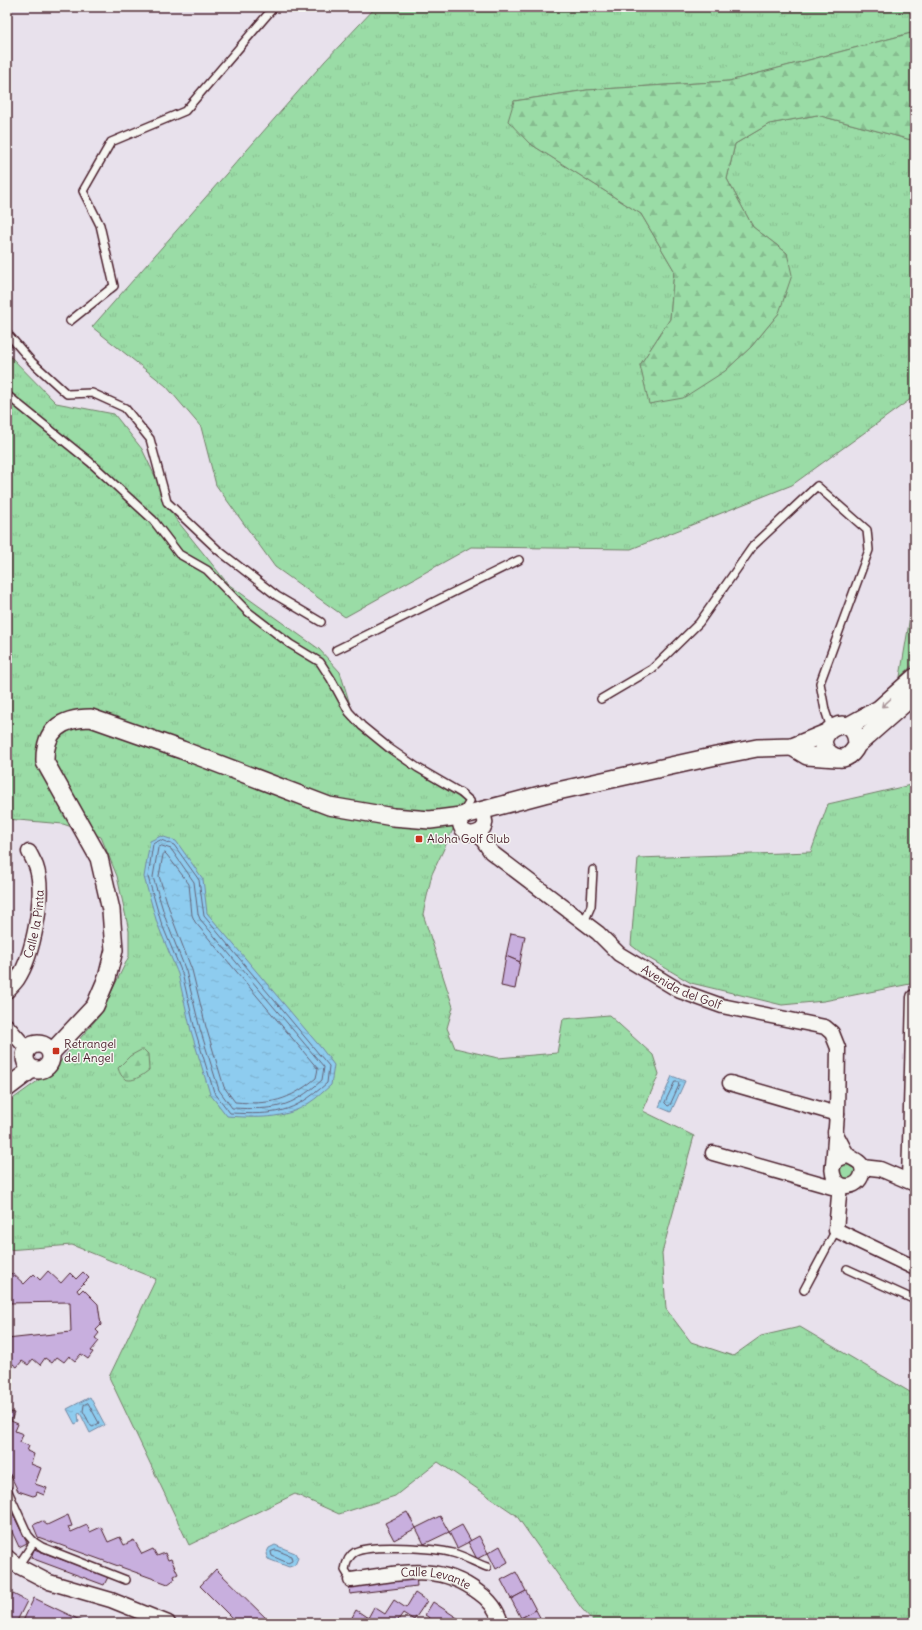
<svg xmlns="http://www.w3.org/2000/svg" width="922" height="1630" font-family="Delius,sans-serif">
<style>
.grass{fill:url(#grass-tufts);stroke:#727e68}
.forest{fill:url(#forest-firs);stroke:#727e68}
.park{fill:#9adca6;stroke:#727e68}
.water{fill:url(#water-ripples);stroke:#7387a1}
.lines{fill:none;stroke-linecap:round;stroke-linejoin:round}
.shore{stroke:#656479;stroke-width:1}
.building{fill:#c8afde;stroke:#4a1f2b}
.service-casing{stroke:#4a1f2b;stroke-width:10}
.minor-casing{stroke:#4a1f2b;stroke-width:17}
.tertiary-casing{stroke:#4a1f2b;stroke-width:20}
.service{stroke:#f6f6f2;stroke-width:7}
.minor{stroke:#f6f6f2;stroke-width:14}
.tertiary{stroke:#f6f6f2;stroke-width:17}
.oneway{stroke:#a99598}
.poi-dot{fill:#c8321e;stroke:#f6f6f2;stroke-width:1.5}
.labels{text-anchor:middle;stroke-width:3;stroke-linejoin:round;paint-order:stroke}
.poi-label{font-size:12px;fill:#4a1f2b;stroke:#f6f6f2;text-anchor:start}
.street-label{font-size:12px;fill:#4a1f2b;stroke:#f6f6f2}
</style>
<defs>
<pattern id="grass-tufts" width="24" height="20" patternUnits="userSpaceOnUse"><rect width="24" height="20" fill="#9adca6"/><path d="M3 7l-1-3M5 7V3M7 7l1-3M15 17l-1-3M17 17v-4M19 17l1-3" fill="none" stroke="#86bc8f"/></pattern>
<pattern id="forest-firs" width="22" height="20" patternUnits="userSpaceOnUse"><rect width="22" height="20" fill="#9adca6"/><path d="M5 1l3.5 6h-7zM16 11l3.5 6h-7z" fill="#86bc8f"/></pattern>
<pattern id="water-ripples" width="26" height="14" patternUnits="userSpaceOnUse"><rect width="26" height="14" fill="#8eccef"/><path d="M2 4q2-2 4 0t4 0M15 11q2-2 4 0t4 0" fill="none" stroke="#7cafcd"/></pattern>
</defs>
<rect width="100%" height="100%" fill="#e8e1ec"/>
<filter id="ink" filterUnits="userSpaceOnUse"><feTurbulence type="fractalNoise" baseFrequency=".025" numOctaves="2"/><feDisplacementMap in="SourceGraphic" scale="8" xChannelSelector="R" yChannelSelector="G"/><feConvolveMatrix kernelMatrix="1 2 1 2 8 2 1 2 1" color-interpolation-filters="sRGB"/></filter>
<g filter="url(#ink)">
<g class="grass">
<polygon points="376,7 915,7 915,32 729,81 587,90 514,101 529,143 641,214 674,270 670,319 640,365 650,404 725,371 751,347 779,313 787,253 753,227 727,179 735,144 769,124 817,115 915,141 915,396 792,485 631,549 471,547 345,617 275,567 216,485 201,427 166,386 92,327 325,61"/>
<polygon points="7,353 56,403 114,414 142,449 175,518 228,584 319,649 340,672 356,724 414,770 466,802 432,874 423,914 453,1007 447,1028 455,1048 498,1058 557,1053 563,1019 609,1015 653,1055 659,1074 643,1111 694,1136 662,1253 666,1309 691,1342 733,1356 761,1336 800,1327 915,1395 915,1623 595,1623 582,1609 516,1515 438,1462 395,1496 339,1514 295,1494 189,1545 109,1377 156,1279 72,1245 7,1250 7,1103 53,1070 100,1015 129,956 129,931 117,876 101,837 63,824 7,819"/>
<polygon points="915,784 915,983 824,1001 782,1005 691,983 645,956 631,945 638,858 811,852 828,804"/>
<polygon points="843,1162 857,1165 854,1178 845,1179 839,1175 839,1166"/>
</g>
<g class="forest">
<polygon points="915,32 915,141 817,115 769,124 735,144 727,179 753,227 787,253 792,275 779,313 751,347 725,371 683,398 649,404 640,365 670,319 674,270 641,214 529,143 508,121 514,101 587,90 729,81"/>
<path d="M 141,1050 L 144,1050 L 148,1054 L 149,1070 C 138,1079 124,1088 118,1068 L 130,1056 Z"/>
</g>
<polygon class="park" points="915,592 915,663 900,677 914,593"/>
<g class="water">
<path d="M 161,836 L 176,841 L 203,879 L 207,913 L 322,1049 L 334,1065 L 331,1085 C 324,1091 317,1098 309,1103 C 285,1120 255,1118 227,1116 L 210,1094 L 191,1031 L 178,974 L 157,923 L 144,877 L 150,841 Z"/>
<polygon points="672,1076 685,1081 671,1112 659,1107"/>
<polygon points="90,1397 105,1425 90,1433 80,1413 78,1414 79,1422 75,1424 67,1409"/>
<polygon points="275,1545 295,1553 298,1558 295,1565 289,1567 268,1559 266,1554 269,1548"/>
</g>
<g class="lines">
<g class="shore">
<path d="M 161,840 L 174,845 L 199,880 L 204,916 L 329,1066 L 327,1083 C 292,1114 275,1115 230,1113 L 214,1092 L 195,1030 L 182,973 L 161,922 L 148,877 L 153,844 Z"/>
<path d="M 162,846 L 171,849 L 194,882 L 198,914 L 200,919 L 324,1067 L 322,1080 C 290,1109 274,1110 232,1108 L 219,1090 L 200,1029 L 186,971 L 166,920 L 153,877 L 158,848 Z"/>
<path d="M 165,853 L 167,855 L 189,884 L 192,915 L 195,922 L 318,1069 L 316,1078 C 289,1101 270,1105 235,1102 L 224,1087 L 206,1027 L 192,970 L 172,918 L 159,876 L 163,855 Z"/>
<polygon points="675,1082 678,1082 679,1085 670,1105 668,1106 665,1103"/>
<polygon points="88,1403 99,1423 93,1427 91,1426 83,1411 84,1405"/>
<polygon points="276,1550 291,1556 292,1561 288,1563 272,1556 271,1552"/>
</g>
</g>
<g class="building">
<polygon points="511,933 525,936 520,962 506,956"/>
<polygon points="506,956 520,962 515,989 501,986"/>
<polygon points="48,1271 61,1283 70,1273 76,1279 83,1272 89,1278 77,1290 79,1293 83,1289 98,1304 101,1325 96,1330 99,1333 95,1338 99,1341 91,1351 93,1352 88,1359 81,1354 75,1361 69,1356 64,1362 57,1357 52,1363 45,1358 40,1365 33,1359 28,1365 22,1361 17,1367 10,1362 7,1365 7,1339 71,1332 70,1302 7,1303 7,1278 12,1273 24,1284 34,1274 40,1280"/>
<polygon points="7,1411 14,1413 11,1421 18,1424 15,1431 23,1434 20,1442 29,1446 27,1451 34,1454 31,1464 41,1468 35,1484 47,1488 44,1495 37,1492 36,1495 33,1496 18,1491 7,1468"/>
<polygon points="7,1500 12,1511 7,1514"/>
<polygon points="407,1512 416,1528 394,1540 385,1523"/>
<polygon points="13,1514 27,1543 19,1547 7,1521 7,1517"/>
<polygon points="68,1515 72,1526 68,1527 71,1532 87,1525 90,1532 101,1527 108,1542 120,1537 124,1545 134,1540 142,1554 153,1549 157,1556 165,1553 168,1560 171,1559 178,1574 174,1576 175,1579 168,1584 38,1537 33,1525 42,1521 47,1525"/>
<polygon points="440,1516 449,1532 424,1544 416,1528"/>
<polygon points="462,1525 471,1541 457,1548 449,1532"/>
<polygon points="479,1536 488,1553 477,1559 468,1542"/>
<polygon points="500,1546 508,1562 496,1569 488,1553"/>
<polygon points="34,1549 108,1577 104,1585 31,1558"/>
<polygon points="216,1569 271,1623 237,1623 200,1586"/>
<polygon points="516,1572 526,1591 511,1599 501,1580"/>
<polygon points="416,1576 417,1586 350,1594 349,1587 352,1587 353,1583"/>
<polygon points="526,1591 536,1610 521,1618 511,1599"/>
<polygon points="415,1593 427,1601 414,1620 403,1613 396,1623 372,1623 367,1619 364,1623 349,1623 356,1610 368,1618 374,1607 385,1614 394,1600 406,1608"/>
<polygon points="13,1594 27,1601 16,1623 7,1620 7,1603 8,1604"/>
<polygon points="34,1598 86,1623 22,1623"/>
<polygon points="433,1602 465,1623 437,1623 425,1615"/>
<polygon points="536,1610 543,1623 523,1623 521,1618"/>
</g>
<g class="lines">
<defs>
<g id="service">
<polyline points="70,321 114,286 100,225 83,191 111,142 185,111 274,7"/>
<polyline points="7,333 32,362 67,394 92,393 125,408 150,439 167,502 218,550 277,596 321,622"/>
<polyline points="7,395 90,462 153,520 179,554 207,570 247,611 290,644 320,662 331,679 349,712 362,726 389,748 418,768 461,793 470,801 462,814"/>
<polyline points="336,650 519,560"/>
<polyline points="601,699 652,669 699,623 753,546 817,486 867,530 869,550 820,683 825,710 831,728"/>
<polyline points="584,922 591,906 593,870"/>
<polyline points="847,1269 915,1300"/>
<polyline points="804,1290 836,1230"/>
<polyline points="7,1489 28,1535 34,1542 18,1566"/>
<polyline points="34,1542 42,1547 126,1580"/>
<path d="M 351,1580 L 345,1570 C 346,1563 348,1556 355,1552 C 371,1544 434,1548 453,1553 C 464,1556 476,1563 487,1567"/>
</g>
<g id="minor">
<path d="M 461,816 C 453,845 502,834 479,810"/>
<path id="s1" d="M 478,833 L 491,852 L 598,933 L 619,954 L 680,991 L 722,1006 L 825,1027 L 832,1033 L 838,1048 L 837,1114 L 833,1165"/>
<path id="s2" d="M 7,991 C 10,988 14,984 17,980 C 33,956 46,894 36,866 C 34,862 32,857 29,852"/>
<polyline points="7,1026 27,1049"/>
<polyline points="730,1083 837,1114"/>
<path d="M 835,1132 C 838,1137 845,1153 849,1156 C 856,1161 865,1162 862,1174 C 858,1190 836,1190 833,1174 C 830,1163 839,1157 849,1156"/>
<polyline points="713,1153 839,1189"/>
<polyline points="862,1167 880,1169 915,1184"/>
<polyline points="909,1181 914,997"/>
<polyline points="840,1184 836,1230 915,1268"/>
<polyline points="7,1557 18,1566 49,1582 111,1600 168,1623"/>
<path id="s3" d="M 351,1580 C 397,1574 438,1561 478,1592 C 490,1600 497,1609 501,1623"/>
</g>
<g id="tertiary">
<polyline points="848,726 879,709 915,677"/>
<path d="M 857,745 C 856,705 806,735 830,754 C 842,763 852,756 857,745 L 915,694"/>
<polyline points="792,747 807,756 837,758"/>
<circle cx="38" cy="1057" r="13"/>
<path d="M 51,1053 L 95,1006 L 107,978 L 114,950 L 111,910 L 99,858 L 45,762 C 44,730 61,718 91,718 L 182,750 L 329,806 L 393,817 L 430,820 L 461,816 L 544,794 L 716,756 L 757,748 L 792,747 L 826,733"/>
<polyline points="7,1088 32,1069"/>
</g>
</defs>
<use href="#service" class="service-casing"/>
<use href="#minor" class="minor-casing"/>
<use href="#tertiary" class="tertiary-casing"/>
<use href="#service" class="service"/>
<use href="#minor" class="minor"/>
<use href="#tertiary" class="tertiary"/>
</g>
<defs><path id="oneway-shaft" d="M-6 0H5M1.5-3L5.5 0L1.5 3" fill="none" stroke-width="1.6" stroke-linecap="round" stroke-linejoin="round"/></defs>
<use class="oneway" href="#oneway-shaft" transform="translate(886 703) rotate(138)"/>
</g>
<g class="poi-dot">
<rect x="415" y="835" width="8" height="8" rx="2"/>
<rect x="52" y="1047" width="8" height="8" rx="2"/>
</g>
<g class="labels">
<g class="poi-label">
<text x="427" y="843">Aloha Golf Club</text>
<text x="64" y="1048">Retrangel<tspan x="64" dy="14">del Angel</tspan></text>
</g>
<g class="street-label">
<text dy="4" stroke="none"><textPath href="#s2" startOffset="74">Calle la Pinta</textPath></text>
<text dy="4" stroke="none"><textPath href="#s1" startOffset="258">Avenida del Golf</textPath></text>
<text dy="4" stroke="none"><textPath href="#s3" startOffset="86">Calle Levante</textPath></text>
</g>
</g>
<rect width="922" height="1630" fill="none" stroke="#f6f6f2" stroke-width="24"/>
<rect x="12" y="12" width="898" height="1606" fill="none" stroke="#4a1f2b" stroke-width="1.5" filter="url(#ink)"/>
</svg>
